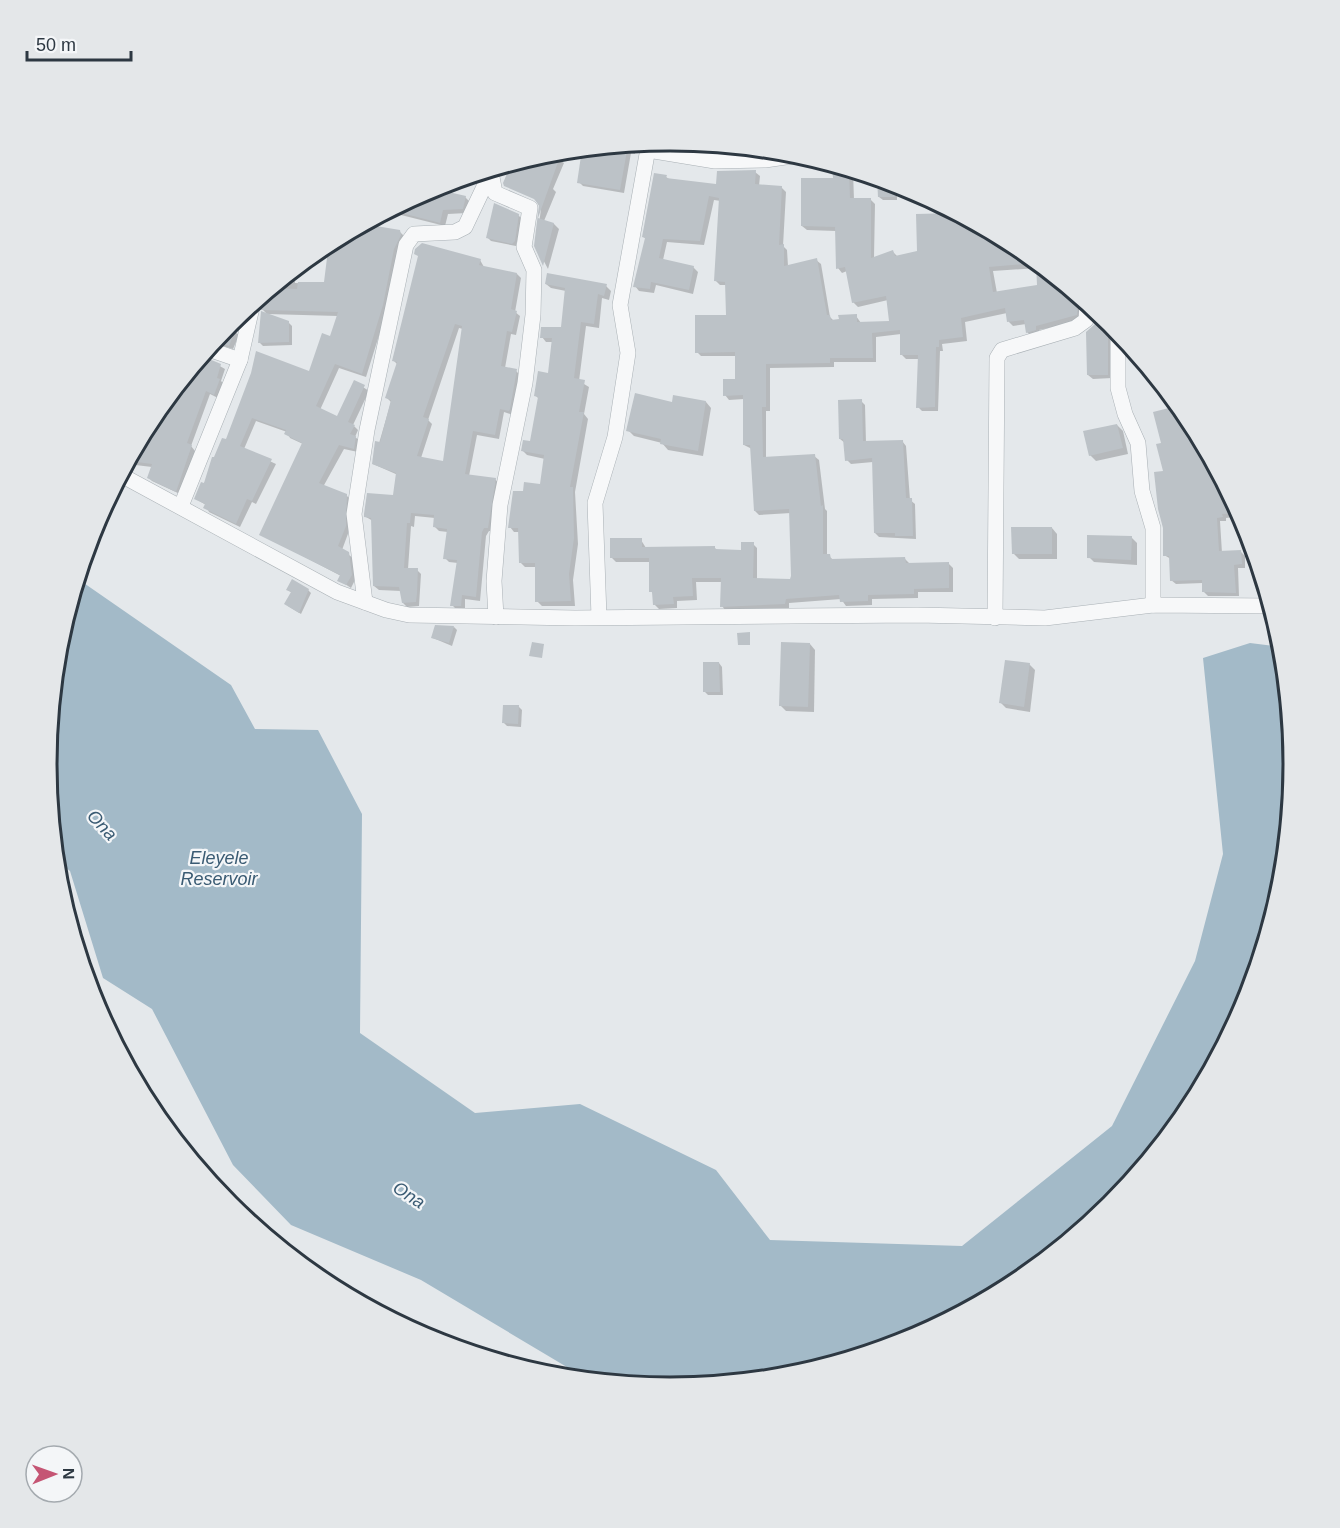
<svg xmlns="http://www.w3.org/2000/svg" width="1340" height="1528" font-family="Arial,sans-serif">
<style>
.water{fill:#a3bac8}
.shadow{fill:#0003;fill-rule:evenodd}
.building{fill:#bcc2c7;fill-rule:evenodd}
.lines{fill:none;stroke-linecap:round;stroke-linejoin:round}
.minor-casing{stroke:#a9b0b5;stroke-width:16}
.minor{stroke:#f7f8f9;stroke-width:15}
.labels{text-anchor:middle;stroke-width:4.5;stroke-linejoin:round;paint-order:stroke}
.water-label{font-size:18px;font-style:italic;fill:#3a5b73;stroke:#f4f6f8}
.rim{fill:none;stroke:#2d3842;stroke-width:3}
</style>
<rect width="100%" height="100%" fill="#e4e8eb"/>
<polygon class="water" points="78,579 231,685 255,729 318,730 362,814 360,1033 475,1113 580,1104 716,1170 770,1240 962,1246 1112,1126 1195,961 1223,854 1203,658 1250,643 1282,647 1293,764 1281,886 1246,1003 1188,1111 1111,1205 1016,1283 908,1340 791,1376 670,1387 587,1379 421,1280 291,1225 233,1165 152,1009 103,978 70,871 56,860 47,764 59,642"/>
<g class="shadow">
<polygon points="661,141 701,144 702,151 664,145"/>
<polygon points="635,144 635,154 631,153 624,193 583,186 579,182 583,153 572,150"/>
<polygon points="552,152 551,155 564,163 553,189 556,192 544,221 554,224 559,229 548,269 536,246 541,209 535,199 505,182 513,163"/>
<path d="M 834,165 L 853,171 L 854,200 L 870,199 L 875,204 L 874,258 L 893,252 L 898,257 L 918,252 L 955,213 L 1017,246 L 1072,291 L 1072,295 L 1077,295 L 1085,301 L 1077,322 L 1039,330 L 1040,334 L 1031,336 L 1027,332 L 1026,324 L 1013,326 L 1009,322 L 1007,313 L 965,322 L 967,341 L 942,344 L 943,351 L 940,351 L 938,411 L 922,411 L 918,407 L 920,359 L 906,359 L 902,355 L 901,334 L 876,337 L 876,362 L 834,362 L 834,367 L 770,368 L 770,411 L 766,411 L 766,458 L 814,456 L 819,460 L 825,509 L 827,511 L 827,555 L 835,561 L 905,559 L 909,563 L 948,563 L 953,568 L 953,592 L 918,592 L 918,598 L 872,599 L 872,605 L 846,606 L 841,599 L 789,603 L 789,608 L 726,611 L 722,606 L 722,582 L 696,582 L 697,600 L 677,601 L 677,608 L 659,609 L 654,604 L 654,595 L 651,591 L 651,562 L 616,562 L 612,558 L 641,540 L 646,548 L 715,548 L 718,551 L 742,551 L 753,544 L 757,548 L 757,580 L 791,580 L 792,576 L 791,513 L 759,515 L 755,511 L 752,449 L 744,445 L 744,399 L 729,400 L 725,395 L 737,381 L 737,356 L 701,356 L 697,352 L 728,317 L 726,285 L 720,285 L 715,280 L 721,201 L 714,200 L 704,245 L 667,242 L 663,260 L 693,267 L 698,272 L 693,294 L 656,285 L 654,293 L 639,291 L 635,286 L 646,239 L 644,237 L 666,177 L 669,179 L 717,186 L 755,172 L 760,176 L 759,186 L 781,187 L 786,192 L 783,246 L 787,250 L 788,266 L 816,260 L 821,264 L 830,317 L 834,321 L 856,316 L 861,323 L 890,322 L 888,300 L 858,307 L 853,302 L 847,271 L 842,273 L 838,268 L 836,231 L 807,230 L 802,226 L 834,180 ZM 1038,268 L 1039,286 L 997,293 L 993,271 Z"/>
<polygon points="884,180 897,185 897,200 883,200 879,197"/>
<polygon points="465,197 470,202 467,213 448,214 445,226 401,215 396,210"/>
<polygon points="518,215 522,219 516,246 491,241 488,238"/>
<polygon points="399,231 404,236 387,310 366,377 339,368 320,410 338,418 355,382 369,391 353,425 358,430 355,437 360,441 358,452 344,449 323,487 346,495 351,500 349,531 342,550 353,558 355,580 351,588 339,580 341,576 261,534 303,444 290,438 287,432 256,421 244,449 276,464 256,504 252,502 240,527 209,512 206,505 196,499 226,441 252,374 309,373 331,338 338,316 267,314 263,310 262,296 295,269 295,283 325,284 337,253"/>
<path d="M 480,260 L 484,267 L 517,274 L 521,278 L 515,312 L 520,316 L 516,335 L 511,334 L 505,368 L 516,371 L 520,375 L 513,415 L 504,412 L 499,439 L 477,435 L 469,476 L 495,479 L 499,484 L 492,531 L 489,531 L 486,536 L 480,601 L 465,599 L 465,610 L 456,609 L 452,605 L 458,563 L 449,562 L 445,558 L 448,532 L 439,531 L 435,527 L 435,518 L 415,516 L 414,527 L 411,526 L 408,569 L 417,570 L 421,574 L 419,606 L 407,607 L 403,603 L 401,591 L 379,590 L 374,586 L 373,521 L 366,517 L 394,497 L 398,475 L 373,464 L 391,402 L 387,398 L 398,365 L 394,361 ZM 459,328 L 463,329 L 444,462 L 421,458 L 432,424 L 428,420 Z"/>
<polygon points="546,284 606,286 611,291 609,300 602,298 599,328 586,326 579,381 589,387 584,414 588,419 575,492 578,544 573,580 575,606 542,606 537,601 537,567 525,567 520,562 520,532 514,532 510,527 524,493 541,485 545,459 527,455 523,451 531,443 539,399 535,395 549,375 553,342 546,342 542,337 562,329 566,291 551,288"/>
<polygon points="1097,312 1115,328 1112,378 1093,379 1088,375"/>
<polygon points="288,322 292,326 292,345 263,346 259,342"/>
<polygon points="227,326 239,335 233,349 213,343"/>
<polygon points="202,356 225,369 221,381 224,384 218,398 210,394 191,446 195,451 180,494 152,481 148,477 152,467 127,464 152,417"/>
<polygon points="861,401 865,405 866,443 902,441 906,446 910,500 915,504 916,539 879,537 875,533 873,462 851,464 847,460 845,443 840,439"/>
<polygon points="706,402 711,408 703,456 668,450 662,443 634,436 628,430 673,404"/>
<polygon points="1179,407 1189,418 1241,516 1226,518 1226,521 1220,521 1222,553 1241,552 1245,556 1245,568 1238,568 1239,596 1208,596 1204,592 1203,583 1176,584 1171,580 1171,559 1164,555 1163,444 1155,413"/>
<polygon points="1117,425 1123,431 1128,454 1096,461 1090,455"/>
<polygon points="1052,528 1057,534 1057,559 1019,559 1013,553"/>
<polygon points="1131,537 1137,543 1137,565 1094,562 1088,556"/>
<polygon points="288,590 308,590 311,593 301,614 288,606 292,593"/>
<polygon points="454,627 457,630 452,646 433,638"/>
<polygon points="810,644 815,650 814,712 786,711 781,706"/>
<polygon points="719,663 722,667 723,695 708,695 705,692"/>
<polygon points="1029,664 1035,670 1030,712 1006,708 1001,703"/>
<polygon points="518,706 522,710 521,727 507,726 504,723"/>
</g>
<g class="building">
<polygon points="628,145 620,190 577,183 582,149"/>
<polygon points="562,151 538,218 554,223 543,266 534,246 539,205 534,199 504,186 503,183 511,164"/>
<path d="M 832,167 L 849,170 L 850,198 L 871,198 L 871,258 L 893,250 L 895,256 L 917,251 L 916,214 L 956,213 L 1017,246 L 1079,297 L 1077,315 L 1036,326 L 1036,330 L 1026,333 L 1024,320 L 1007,322 L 1005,308 L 961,318 L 963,337 L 939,340 L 939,347 L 936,347 L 935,407 L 916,408 L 918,355 L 900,355 L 900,330 L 872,333 L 873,358 L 830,358 L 830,363 L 766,364 L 766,407 L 762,407 L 763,457 L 815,454 L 821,506 L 823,505 L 823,554 L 830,554 L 831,559 L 905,557 L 906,563 L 949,562 L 949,588 L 914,589 L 914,594 L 868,595 L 868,601 L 840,602 L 839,595 L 786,599 L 785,604 L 720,607 L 721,578 L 692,578 L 693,596 L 673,597 L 674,604 L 653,605 L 652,592 L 649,592 L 649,558 L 610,558 L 610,538 L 642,538 L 642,547 L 715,546 L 715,549 L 741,550 L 741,542 L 754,542 L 753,578 L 790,579 L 791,576 L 789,509 L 754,511 L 750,445 L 743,445 L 743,395 L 723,396 L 723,379 L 735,379 L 735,352 L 695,353 L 695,315 L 726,315 L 725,282 L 714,281 L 719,198 L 709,196 L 700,241 L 663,239 L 659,258 L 694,266 L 689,290 L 651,282 L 650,289 L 633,287 L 645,238 L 642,237 L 654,173 L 667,175 L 666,178 L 716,184 L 717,171 L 756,170 L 755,184 L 782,186 L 779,245 L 784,244 L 784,266 L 817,258 L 827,315 L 830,315 L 831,320 L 839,319 L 838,315 L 857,314 L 857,322 L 889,321 L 886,296 L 852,303 L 845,267 L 836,269 L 835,227 L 801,226 L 801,178 L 833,178 ZM 1036,263 L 1037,285 L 993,292 L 989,267 Z"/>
<polygon points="877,178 894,184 895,197 878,197"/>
<polygon points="431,188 466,196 463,209 443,210 440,223 390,210"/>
<polygon points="494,203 519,214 515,241 512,244 486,238"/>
<polygon points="364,224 400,230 401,235 394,249 383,305 362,374 335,364 316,406 337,416 354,380 365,385 348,422 355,425 350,434 356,436 354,449 339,445 319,483 347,494 346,526 338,546 349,552 352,575 346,585 337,581 340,575 259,535 302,443 284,434 286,430 252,418 240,446 272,459 252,501 247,499 236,524 203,508 205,504 194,499 201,482 204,483 212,457 214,457 222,438 226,439 251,373 256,351 309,371 322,333 330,336 338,312 261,310 261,297 272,288 297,289 298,282 324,282 328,250 336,251 339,237"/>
<path d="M 422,243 L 481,259 L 479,265 L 517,273 L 511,309 L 517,311 L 512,332 L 507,331 L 501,366 L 517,369 L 510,409 L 509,411 L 500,409 L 495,435 L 473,431 L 465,474 L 496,478 L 488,528 L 484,528 L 482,532 L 476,597 L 462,595 L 461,606 L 450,606 L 457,560 L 443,559 L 447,529 L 433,527 L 434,515 L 411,513 L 410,523 L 407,523 L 404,568 L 418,568 L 417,593 L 416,602 L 402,603 L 399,587 L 373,586 L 371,518 L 364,517 L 364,514 L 367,493 L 393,495 L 396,473 L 372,464 L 375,441 L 380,442 L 391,400 L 385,398 L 397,362 L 392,361 L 418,256 L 414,254 L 415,249 ZM 455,324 L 462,326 L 443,461 L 417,456 L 429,419 L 423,417 Z"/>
<polygon points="547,273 607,284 604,296 598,294 594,324 581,322 574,378 585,380 579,412 584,412 570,487 573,487 574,538 569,574 571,601 535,602 535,563 519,563 518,528 508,528 513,491 523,491 524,482 540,484 544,455 521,451 523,440 530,441 538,397 534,396 538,371 548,373 552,338 540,338 541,327 561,327 565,288 545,284"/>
<polygon points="261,311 289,321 289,342 258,343"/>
<polygon points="1096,311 1112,324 1108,331 1108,375 1087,375 1086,332 1095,324"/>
<polygon points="228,325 236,329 229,346 215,341"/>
<polygon points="202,356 221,364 217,378 220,379 214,395 206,391 187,443 192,445 176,492 147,478 152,464 129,461 152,417"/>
<polygon points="635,393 672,402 673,395 706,401 698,451 660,444 661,439 626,431"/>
<polygon points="862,399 863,441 903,440 906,498 912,498 913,536 895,536 895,533 874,533 872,458 845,461 843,439 839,439 838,400"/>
<polygon points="1177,406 1182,426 1190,425 1191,435 1197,434 1239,513 1222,514 1223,517 1217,518 1219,551 1241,550 1242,564 1234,565 1236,593 1202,592 1202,580 1170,581 1169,556 1163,556 1163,528 1158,509 1154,472 1163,471 1156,444 1161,443 1153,412"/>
<polygon points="1117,424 1123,448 1089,456 1083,431"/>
<polygon points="1011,527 1052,527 1052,554 1012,554"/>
<polygon points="1087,535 1132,536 1131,560 1087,558"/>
<polygon points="292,579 309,589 299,613 284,604 291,592 286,590"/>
<polygon points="435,625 454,626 449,643 431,638"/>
<polygon points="750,632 750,645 738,645 737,633"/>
<polygon points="532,642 544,644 542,658 529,656"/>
<polygon points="781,642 810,643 808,707 779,706"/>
<polygon points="1005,660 1030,663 1024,707 999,703"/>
<polygon points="703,662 719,662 720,692 703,692"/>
<polygon points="503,705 519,705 518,724 502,723"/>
</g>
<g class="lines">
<defs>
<g id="minor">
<polyline points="648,150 715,161 765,160 799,155"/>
<polyline points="491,172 495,193 530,208 524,247 534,270 533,315 525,383 500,505 494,581 496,617"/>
<polyline points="1118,331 1118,388 1125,414 1138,443 1142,491 1153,528 1153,605"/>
<polyline points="208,349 240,360"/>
<polyline points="121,475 337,592 386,610 409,615 575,618 917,615 1045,618 1153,605 1271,606"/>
<polyline points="181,506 240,360 253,303"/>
<polyline points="365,602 354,514 367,430 406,245 414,234 455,232 465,227 492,170"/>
<polyline points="599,617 595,503 615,437 628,353 620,305 649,143"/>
<polyline points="995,618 997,358 1002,350 1075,328 1086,320 1087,303"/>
</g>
</defs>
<use href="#minor" class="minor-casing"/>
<use href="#minor" class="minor"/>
</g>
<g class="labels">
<g class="water-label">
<text transform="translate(102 825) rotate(47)" y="6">Ona</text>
<text x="219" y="864">Eleyele<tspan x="219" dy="21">Reservoir</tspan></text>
<text transform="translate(409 1195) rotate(33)" y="6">Ona</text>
</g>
</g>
<path d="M0 0H1340V1528H0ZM57 764a613 613 0 1 1 1226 0a613 613 0 1 1-1226 0Z" fill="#e4e7e9" fill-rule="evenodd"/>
<path class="rim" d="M57 764a613 613 0 1 1 1226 0a613 613 0 1 1-1226 0Z"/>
<g transform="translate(54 1474) rotate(89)"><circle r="28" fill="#f4f6f8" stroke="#a4aaaf" stroke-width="1.5"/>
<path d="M0-4.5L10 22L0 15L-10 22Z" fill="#c55574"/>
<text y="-9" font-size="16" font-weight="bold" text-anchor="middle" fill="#2d3842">N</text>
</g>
<path d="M27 51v9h104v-9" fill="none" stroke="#2d3842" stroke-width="3"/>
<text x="36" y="51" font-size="18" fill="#2d3842" stroke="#f4f6f8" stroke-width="4.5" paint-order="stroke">50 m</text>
</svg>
